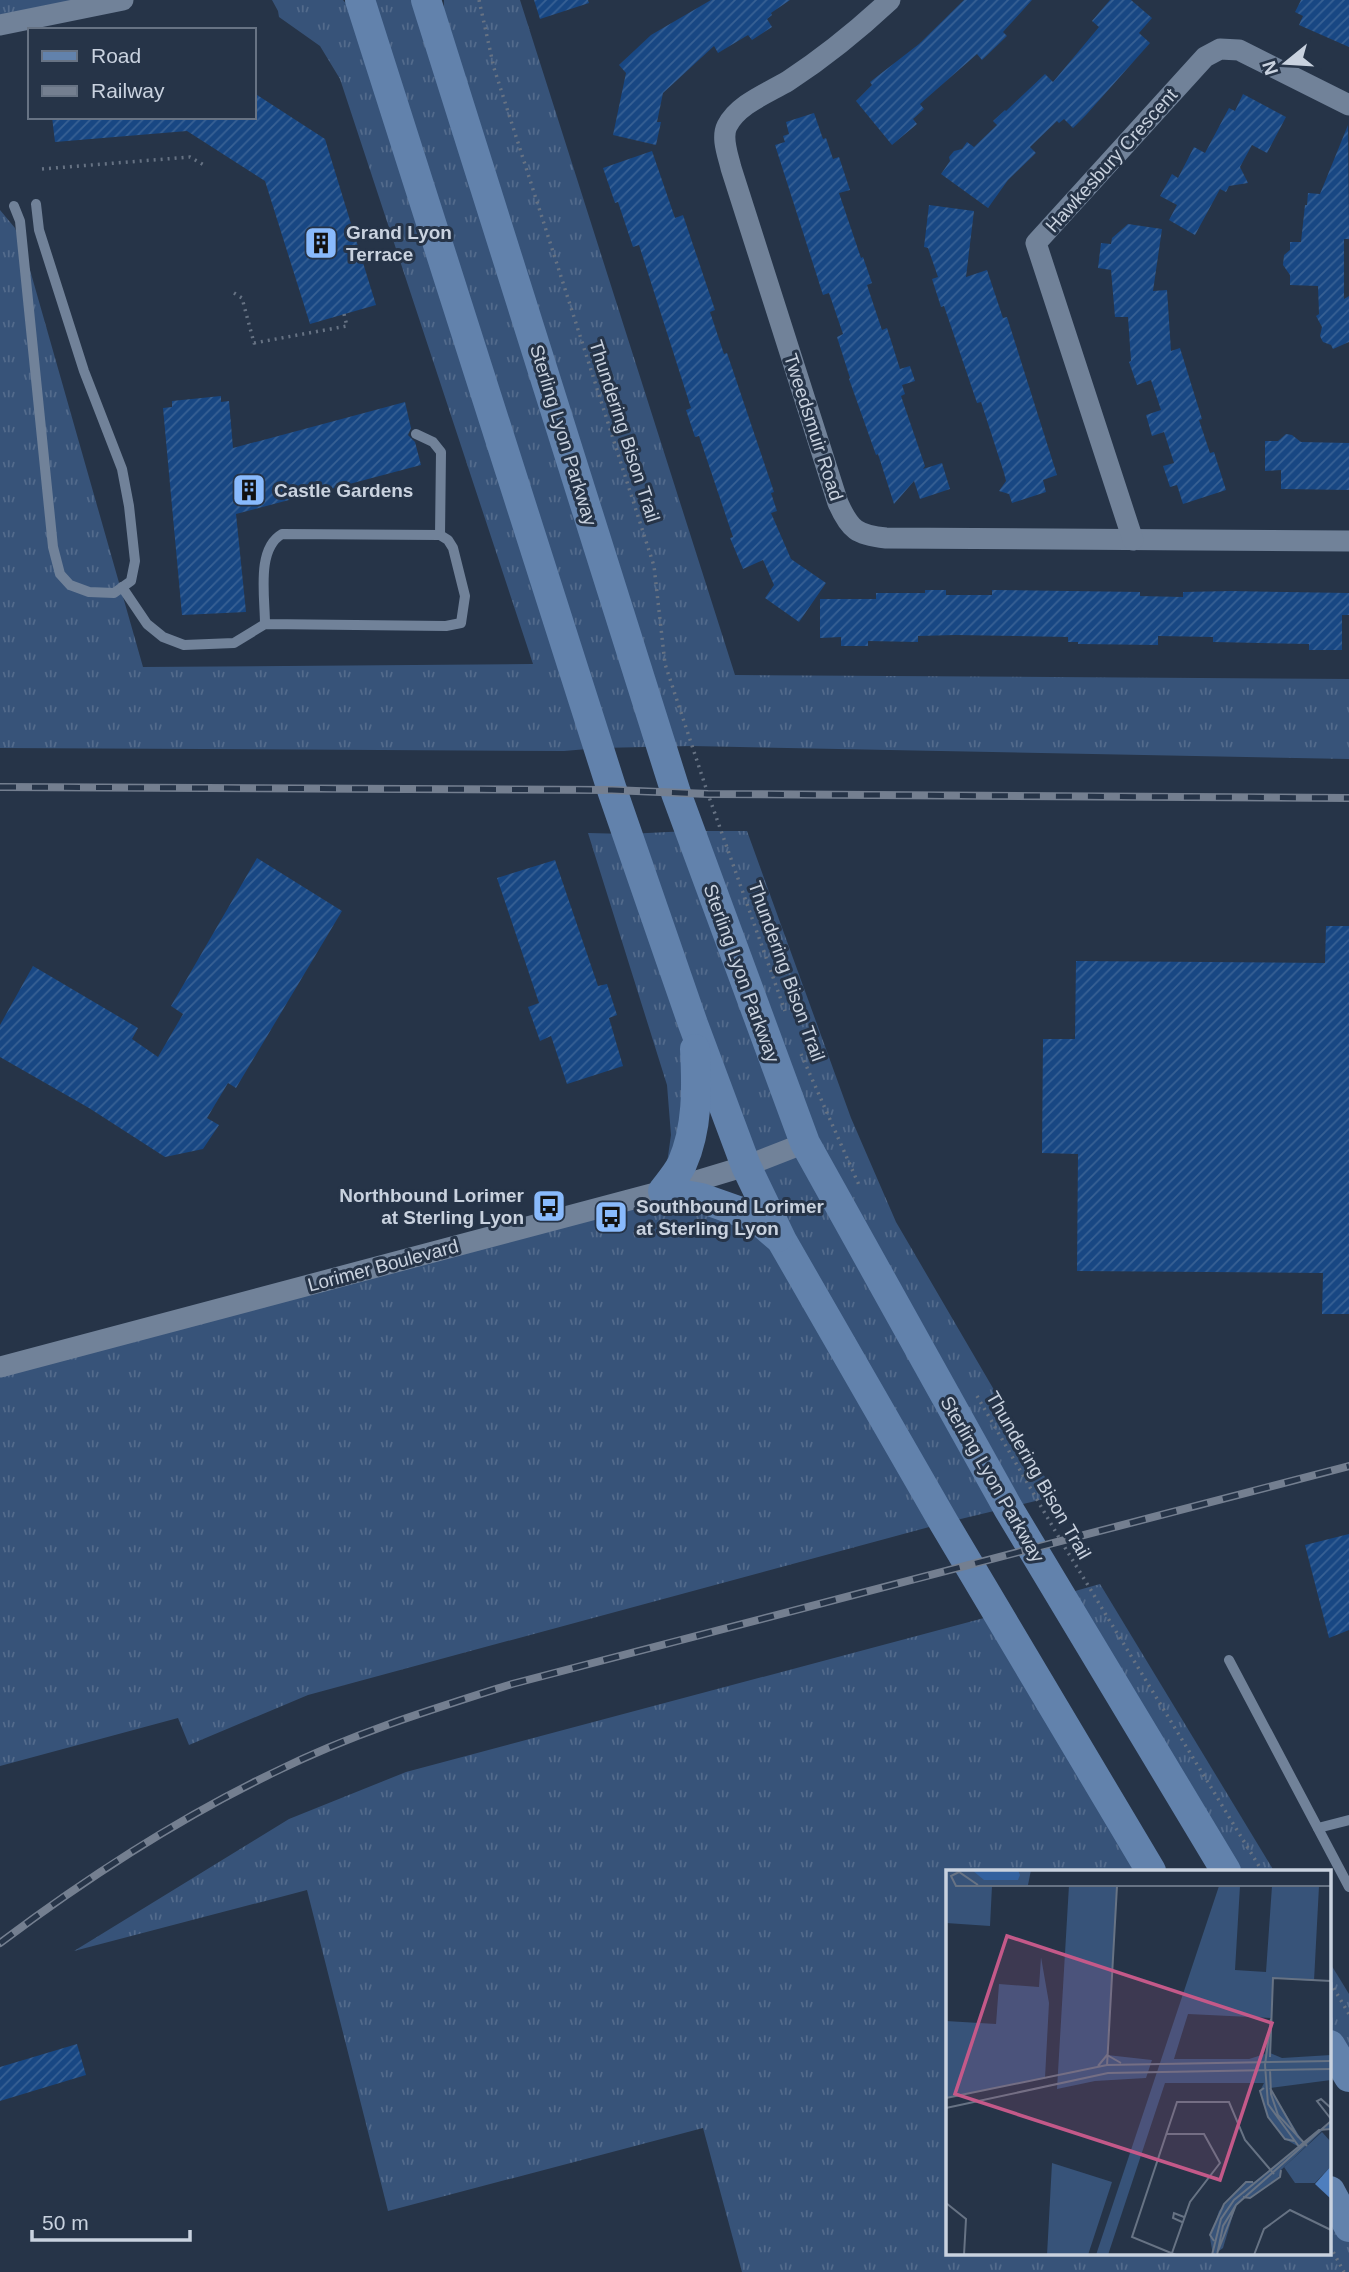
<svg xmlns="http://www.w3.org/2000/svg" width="1349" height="2272" font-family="Arial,sans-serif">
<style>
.grass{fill:url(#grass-tufts);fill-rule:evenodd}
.building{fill:url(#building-hatch)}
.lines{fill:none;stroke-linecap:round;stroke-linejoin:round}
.path{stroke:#667283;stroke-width:3.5;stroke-dasharray:2 5;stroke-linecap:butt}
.lane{stroke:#718299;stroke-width:10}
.street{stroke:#718299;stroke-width:21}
.secondary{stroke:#6282ac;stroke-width:30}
.rail-casing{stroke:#747f90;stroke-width:8}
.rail{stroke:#263448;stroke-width:5;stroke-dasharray:16;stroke-linecap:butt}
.labels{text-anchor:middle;stroke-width:6;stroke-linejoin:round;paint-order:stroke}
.street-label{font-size:19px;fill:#c9d2df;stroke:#263448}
.poi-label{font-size:19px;font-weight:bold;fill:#c9d2df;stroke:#263448;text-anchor:start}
.inset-road{fill:none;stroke:#677384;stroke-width:2}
.view{fill:#c45989;fill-opacity:0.15;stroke:#c45989;stroke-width:3.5}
.inset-edge{fill:none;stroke:#c9d2df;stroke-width:3.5}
</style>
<defs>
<pattern id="grass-tufts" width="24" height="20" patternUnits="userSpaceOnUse" patternTransform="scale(1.75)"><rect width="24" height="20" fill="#375379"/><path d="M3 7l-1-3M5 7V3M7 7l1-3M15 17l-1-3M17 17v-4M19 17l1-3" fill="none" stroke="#536b8c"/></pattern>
<pattern id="building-hatch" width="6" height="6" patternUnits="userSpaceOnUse" patternTransform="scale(1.75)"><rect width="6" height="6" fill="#184783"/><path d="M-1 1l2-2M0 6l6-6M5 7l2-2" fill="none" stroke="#386194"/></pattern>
</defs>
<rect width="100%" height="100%" fill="#263448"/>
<g class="grass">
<polygon points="0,0 123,0 0,25"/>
<polygon points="272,0 343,0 369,30 360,0 426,0 443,48 444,0 520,0 735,675 1349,679 1349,759 692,746 599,748 564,751 0,748 0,210 15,228 30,270 143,667 533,664 340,79 320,46 279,17 278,11"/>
<path d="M 689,831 L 747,831 L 851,1118 L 896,1222 L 1056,1496 L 944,1523 L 308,1695 L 189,1745 L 178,1718 L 0,1766 L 0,1367 L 663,1191 L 671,1135 L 667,1085 L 588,833 L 627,834 ZM 695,1027 L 780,1239 L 681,1166 Z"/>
<polygon points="1100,1584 1274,1871 1226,1871 1061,1595"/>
<polygon points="999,1614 1151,1871 948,1871 948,2253 1330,2253 1330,2191 1349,2227 1349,2272 742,2272 703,2128 388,2211 307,1890 74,1951 289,1819 406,1772"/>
<polygon points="1330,1963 1349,1994 1349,2077 1330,2045"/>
</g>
<g class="building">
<polygon points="534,0 588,0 589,3 540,19"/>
<polygon points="711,0 790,0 771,13 772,15 767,19 772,27 752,40 748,35 718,53 714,46 663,93 657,122 661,122 656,145 613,135 626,73 619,65 651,35"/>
<polygon points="964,0 1032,0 1003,32 1007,36 982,60 977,54 920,104 924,109 913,119 917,124 892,145 856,101 872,85 870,82 919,44"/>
<polygon points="1110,0 1131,0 1152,18 1139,33 1150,43 1086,115 1073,128 1064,119 1059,123 1057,121 1030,147 1036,153 1008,180 988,208 941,174 950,161 949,157 954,151 962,149 967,142 974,147 997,125 993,121 1005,110 1006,111 1045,74 1053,82 1099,27 1092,21"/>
<polygon points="1301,0 1349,0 1349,47 1299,25 1303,16 1295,12"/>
<polygon points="254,93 325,139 376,305 310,324 265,181 187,131 55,142 52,117 254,117"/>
<polygon points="1243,94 1286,117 1267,153 1252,145 1240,167 1248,183 1229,186 1226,192 1220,189 1195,235 1169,220 1177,205 1160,196 1172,174 1178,178 1194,147 1205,153 1229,108 1235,111"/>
<polygon points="814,113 823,139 826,138 833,159 839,157 850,190 839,193 861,258 863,257 872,283 867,285 882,330 887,328 900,369 910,366 915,381 902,385 905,394 901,396 925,466 923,469 942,463 950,489 920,499 914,481 894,504 878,454 876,455 849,379 850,378 837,337 843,334 829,293 823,295 775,145 785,142 783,136 789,134 786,122"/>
<polygon points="1348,125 1349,239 1344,239 1344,299 1349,296 1349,342 1333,349 1331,345 1323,342 1320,336 1322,327 1316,316 1319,314 1318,286 1290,285 1290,275 1283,265 1284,255 1290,250 1290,242 1301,242 1305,205 1307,205 1308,193 1320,194"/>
<polygon points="652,151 675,218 683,215 715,310 710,312 724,354 727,353 774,492 771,493 777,511 771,513 791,559 826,583 799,622 765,598 774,585 763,560 743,569 730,538 733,537 699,436 695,437 686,410 691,408 639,245 633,247 618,202 615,203 603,168"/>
<polygon points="929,205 974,211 966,277 987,270 1003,318 1007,317 1057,475 1043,480 1046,492 1012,503 1009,494 999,491 1006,481 1004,473 981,402 977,403 944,306 941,307 932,279 938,277 928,248 924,247"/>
<polygon points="1128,224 1162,229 1153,291 1167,290 1171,351 1180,348 1202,419 1199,420 1210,453 1214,452 1226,490 1183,504 1177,485 1170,487 1163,466 1174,463 1164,432 1152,436 1146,415 1161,410 1151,380 1137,385 1129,362 1131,361 1128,317 1115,317 1111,270 1098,268 1101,243 1111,244 1112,238"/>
<polygon points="221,396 221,402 229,401 233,448 405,402 411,428 408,435 415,442 421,465 236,514 246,612 182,615 163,408 172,407 172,401"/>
<polygon points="1286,434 1292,435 1301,442 1349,443 1349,490 1281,489 1281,470 1265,471 1265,441 1278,441"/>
<polygon points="925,590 946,590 946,595 992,595 992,590 1140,592 1140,596 1183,597 1183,592 1231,591 1349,593 1349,615 1342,615 1342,650 1309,650 1309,644 1213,642 1213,637 1158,636 1158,645 1078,644 1078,642 1068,642 1068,637 955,635 918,636 918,642 868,641 868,646 841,646 841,637 820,638 820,599 876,599 876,593 925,593"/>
<polygon points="257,858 342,911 236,1088 228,1083 207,1118 219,1125 203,1149 165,1157 89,1108 0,1057 0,1025 33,966 138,1028 132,1039 158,1057 183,1014 171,1006"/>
<polygon points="555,860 598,986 607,984 617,1015 609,1018 623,1066 567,1084 551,1036 540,1041 528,1007 539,1003 497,878"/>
<polygon points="1326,926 1349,926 1349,1314 1322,1314 1323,1273 1077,1271 1078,1154 1042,1153 1043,1039 1075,1039 1076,961 1325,963"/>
<polygon points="1349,1534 1349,1630 1329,1638 1305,1545"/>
<polygon points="77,2044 86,2075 0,2101 0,2067"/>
</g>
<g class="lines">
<g class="path">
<polyline points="479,0 494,68 654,566 665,664 708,794 785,1011"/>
<polyline points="42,169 190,157 204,165"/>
<polyline points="234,293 242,298 254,343 347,326 344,314"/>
<polyline points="801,1054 859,1185"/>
<polyline points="977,1396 1061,1541 1262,1871"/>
<polyline points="1330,1982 1349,2014"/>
<polyline points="1330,2246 1344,2272"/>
</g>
<g class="lane">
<polyline points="14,206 20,221 53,547 60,574 70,585 89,592 114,593 131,581 135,561 129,506 122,469 84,371 39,230 36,204"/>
<polyline points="416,434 433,442 441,452 440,535"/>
<path d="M 122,587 L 147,624 L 163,637 L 184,645 L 234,643 L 265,624 L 446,626 L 461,623 L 465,596 L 453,548 L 448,540 L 440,535 L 282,534 C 256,549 265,597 265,624"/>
<polyline points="1229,1660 1349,1887"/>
<polyline points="1318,1828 1349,1820"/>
</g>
<g class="street">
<path d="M 890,0 C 859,29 823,58 788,81 C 768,93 738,104 727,126 C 721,138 728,155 731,168 L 838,503 C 850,530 857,535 886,538 L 1349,541"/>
<polyline points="0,25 123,0"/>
<polyline points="1133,540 1036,243 1205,57 1220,49 1239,50 1349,105"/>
<polyline points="0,1367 663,1191 746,1166 805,1143"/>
</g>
<g class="secondary">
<polyline points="360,0 612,790 693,1024 746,1166 782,1241 944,1523 1151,1871"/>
<polyline points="426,0 676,793 805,1143 1008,1508 1226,1871"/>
<path d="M 695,1049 C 697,1087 698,1128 682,1164 C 677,1174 669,1183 663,1191 L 701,1198 L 755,1217 L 778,1237"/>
<polyline points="1330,2045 1349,2077"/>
<polyline points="1330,2191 1349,2227"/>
</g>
<defs>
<g id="rail">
<polyline points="0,787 612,790 708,794 1349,798"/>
<path d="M 0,1943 C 88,1877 180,1817 279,1770 C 354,1733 433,1709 512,1684 L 1349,1466"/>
</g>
</defs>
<use href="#rail" class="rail-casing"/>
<use href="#rail" class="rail"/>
</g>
<defs>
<symbol id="building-square" viewBox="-11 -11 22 22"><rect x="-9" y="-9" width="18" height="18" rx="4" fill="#89bafc" stroke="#263448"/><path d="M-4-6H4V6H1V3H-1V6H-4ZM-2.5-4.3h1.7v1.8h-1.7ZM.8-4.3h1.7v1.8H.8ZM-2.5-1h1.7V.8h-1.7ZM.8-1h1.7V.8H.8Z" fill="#111"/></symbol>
<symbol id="bus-square" viewBox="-11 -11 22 22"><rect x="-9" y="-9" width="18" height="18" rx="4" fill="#89bafc" stroke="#263448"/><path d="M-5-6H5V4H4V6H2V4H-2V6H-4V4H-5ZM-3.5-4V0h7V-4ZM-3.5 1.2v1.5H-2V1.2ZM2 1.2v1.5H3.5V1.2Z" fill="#111"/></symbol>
</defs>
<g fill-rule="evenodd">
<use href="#building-square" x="302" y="224" width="38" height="38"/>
<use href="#building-square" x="230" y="471" width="38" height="38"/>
<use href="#bus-square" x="530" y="1187" width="38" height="38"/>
<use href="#bus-square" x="592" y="1198" width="38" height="38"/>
</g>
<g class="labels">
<g class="street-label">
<text transform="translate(1111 160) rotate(-48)" y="7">Hawkesbury Crescent</text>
<text transform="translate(814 427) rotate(72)" y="7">Tweedsmuir Road</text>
<text transform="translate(625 431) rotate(72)" y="7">Thundering Bison Trail</text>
<text transform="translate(564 435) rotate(73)" y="7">Sterling Lyon Parkway</text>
<text transform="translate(787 971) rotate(70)" y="7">Thundering Bison Trail</text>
<text transform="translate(742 973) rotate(70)" y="7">Sterling Lyon Parkway</text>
<text transform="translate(383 1265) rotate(-15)" y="7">Lorimer Boulevard</text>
<text transform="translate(1039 1475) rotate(60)" y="7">Thundering Bison Trail</text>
<text transform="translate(993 1479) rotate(60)" y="7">Sterling Lyon Parkway</text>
</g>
<g class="poi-label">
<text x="346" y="239">Grand Lyon<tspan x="346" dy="22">Terrace</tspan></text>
<text x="274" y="497">Castle Gardens</text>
<text x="524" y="1202" text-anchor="end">Northbound Lorimer<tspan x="524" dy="22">at Sterling Lyon</tspan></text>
<text x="636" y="1213">Southbound Lorimer<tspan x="636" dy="22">at Sterling Lyon</tspan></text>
</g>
</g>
<g transform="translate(946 1870)">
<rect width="385" height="385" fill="#263448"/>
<path d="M 0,0 L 85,0 L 82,15 L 46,16 L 44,56 L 0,53 ZM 123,15 L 171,16 L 161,185 L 206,190 L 200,208 L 149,211 L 111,219 ZM 273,16 L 294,16 L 289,100 L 320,102 L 326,16 L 373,16 L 368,111 L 327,108 L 324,183 L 336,188 L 385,185 L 385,210 L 324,218 L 357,272 L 385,251 L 385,259 L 377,260 L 335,300 L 335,305 L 304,328 L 297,328 L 290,335 L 277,378 L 267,385 L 264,368 L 273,341 L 300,312 L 308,312 L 353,277 L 339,269 L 322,247 L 314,221 L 318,213 L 219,213 L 162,385 L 150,385 ZM 242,144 L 325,148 L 319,184 L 303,189 L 228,189 ZM 95,87 L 103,133 L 99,208 L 0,228 L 0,151 L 50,154 L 53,114 L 93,117 ZM 106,293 L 166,312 L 142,385 L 101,385 Z" fill="#375379" fill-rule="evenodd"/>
<path d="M 26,0 L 72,0 L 74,5 L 72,10 L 38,10 Z" fill="#32619f"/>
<path d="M 376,262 L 385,272 L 385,296 L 369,313 L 349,313 L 338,297 Z" fill="#375379"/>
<path d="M 385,296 L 385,329 L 369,314 Z" fill="#4e7ebe"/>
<path class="inset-road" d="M 32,15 L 13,2 L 5,6 L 10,16 L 385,16M 325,149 L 319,195 L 322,234 L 354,278M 324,187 L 327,108 L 385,111M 152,196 L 161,185 L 175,193M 161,196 L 171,16M 324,199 L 325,224 L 332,245 L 361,276M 318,218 L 314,221 L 322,247 L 339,269 L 348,271M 324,218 L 352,267M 0,228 L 161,195 L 385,191M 0,238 L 162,203 L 385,199M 385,238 L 375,229 L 371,231 L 385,249M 220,264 L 258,264 L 274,293 L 244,332 L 226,383M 297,327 L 304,328 L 334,307 L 335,300M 0,333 L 20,349 L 18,385M 236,352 L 227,348 L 228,343 L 238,347M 268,371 L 264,365 L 278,334 L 300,312 L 307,312M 272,381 L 290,335M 230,385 L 186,367 L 231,232 L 283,232 L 299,270 L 328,304M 266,385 L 275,349 L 288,330 L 373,260 L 385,259M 271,385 L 277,356 L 290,335 L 385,251M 308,385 L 318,359 L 344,340 L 385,360"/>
<path class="view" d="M 61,66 L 326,153 L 274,310 L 9,224 Z"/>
<rect width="385" height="385" class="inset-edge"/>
</g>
<rect x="28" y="28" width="228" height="91" fill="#263448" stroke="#677384" stroke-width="2"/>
<rect x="42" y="51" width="35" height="10" fill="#6282ac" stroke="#677384" stroke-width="2"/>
<text x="91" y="63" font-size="21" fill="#c9d2df">Road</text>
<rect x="42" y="86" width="35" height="10" fill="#747f90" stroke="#677384" stroke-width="2"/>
<text x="91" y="98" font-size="21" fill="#c9d2df">Railway</text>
<g transform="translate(1286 63) rotate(252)" stroke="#263448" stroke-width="5" paint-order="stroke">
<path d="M0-5L12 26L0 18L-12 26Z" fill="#c9d2df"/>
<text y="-10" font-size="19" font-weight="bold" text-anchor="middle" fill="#c9d2df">N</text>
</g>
<path d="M32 2230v10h158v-10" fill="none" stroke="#c9d2df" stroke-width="3.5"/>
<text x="42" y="2230" font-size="21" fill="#c9d2df" stroke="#263448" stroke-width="5" paint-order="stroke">50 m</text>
</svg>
